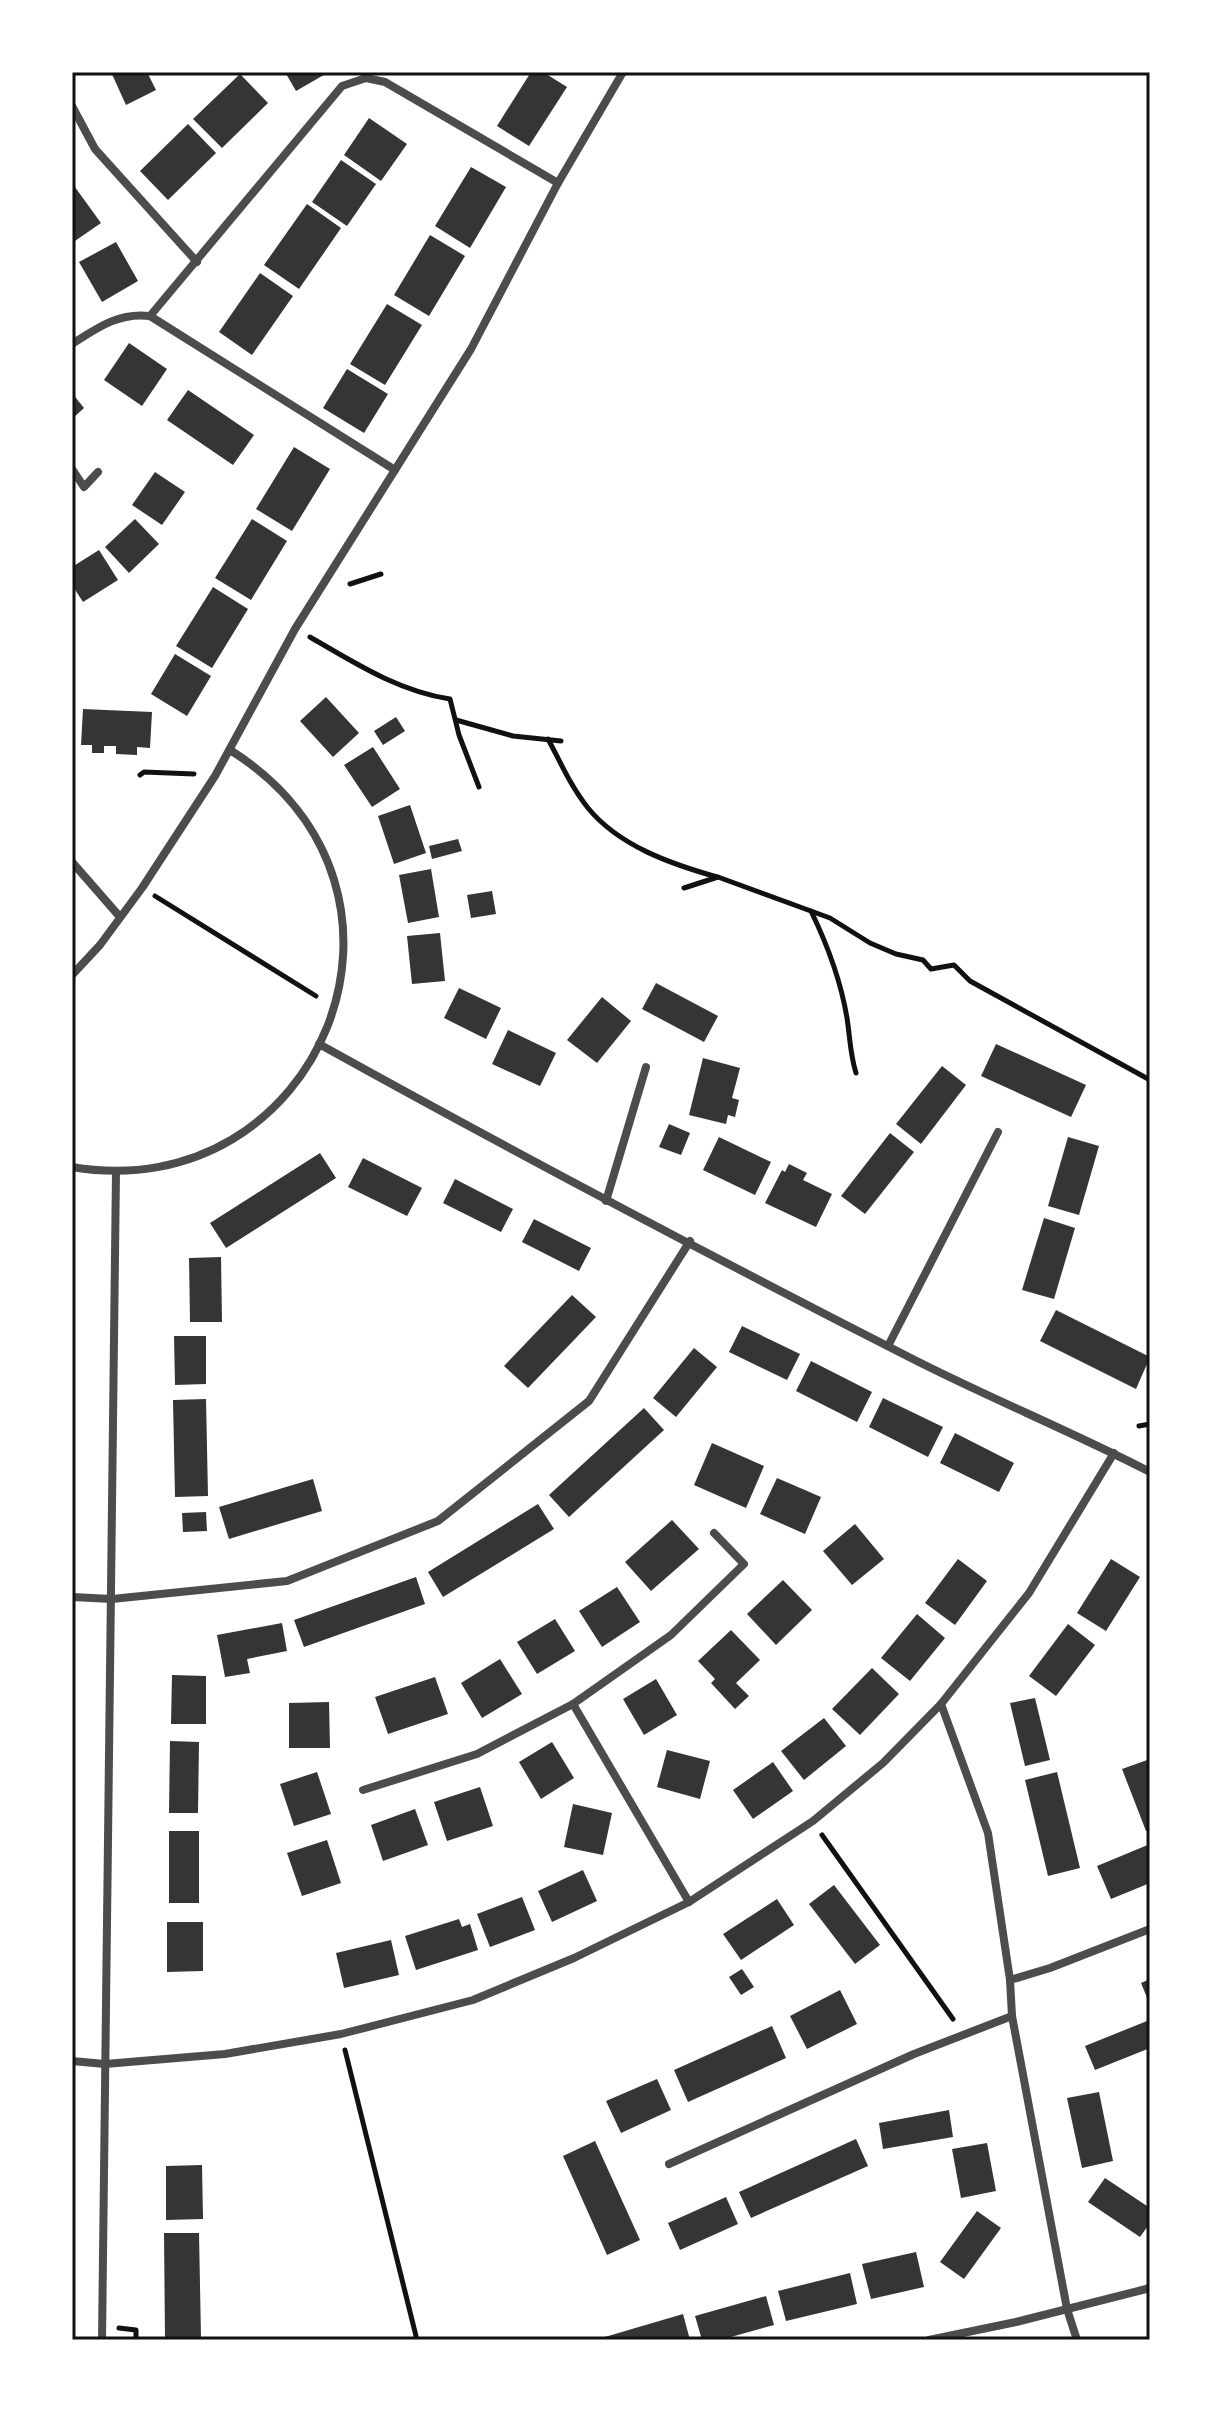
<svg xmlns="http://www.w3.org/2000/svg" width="1222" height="2412" font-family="Inter,sans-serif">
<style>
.building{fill:#353535}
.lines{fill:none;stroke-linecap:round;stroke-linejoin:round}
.path{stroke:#111;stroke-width:5}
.minor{stroke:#4c4c4c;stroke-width:8}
.neatline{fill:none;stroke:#111;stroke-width:3}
</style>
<rect width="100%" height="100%" fill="#fff"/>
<g class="building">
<polygon points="111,72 147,72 156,90 126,105"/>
<polygon points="285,72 329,72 296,91"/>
<polygon points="531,72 543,72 567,87 529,146 497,126"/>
<polygon points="240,74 268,103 222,148 193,119"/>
<polygon points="369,118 407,144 381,181 344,155"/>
<polygon points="188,124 216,153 168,200 140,171"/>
<polygon points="341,160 376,184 347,226 312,202"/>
<polygon points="471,167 506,187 470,248 435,226"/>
<polygon points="72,183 101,223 72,243"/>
<polygon points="307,204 341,228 299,289 264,265"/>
<polygon points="430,235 465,256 429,316 394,295"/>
<polygon points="116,242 138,281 102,302 79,262"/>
<polygon points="260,273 293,296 252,355 219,332"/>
<polygon points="387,304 422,325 385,385 350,364"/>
<polygon points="129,343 167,369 142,406 104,380"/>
<polygon points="347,369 388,394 364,433 323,408"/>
<polygon points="188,390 254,435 233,465 167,420"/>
<polygon points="72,393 84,408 72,419"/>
<polygon points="294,447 330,469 292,531 256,509"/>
<polygon points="155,472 185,492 162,525 132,505"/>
<polygon points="135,519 159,544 129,573 105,547"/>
<polygon points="252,519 287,541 251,600 215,578"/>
<polygon points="99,550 118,580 83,602 72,585 72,567"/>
<polygon points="213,587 248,609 212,668 176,646"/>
<polygon points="175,654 211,676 187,716 151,694"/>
<polygon points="326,697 359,733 333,757 300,721"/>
<polygon points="83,709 152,712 150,748 137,747 137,755 116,754 116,746 104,746 104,753 92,753 92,745 81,745"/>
<polygon points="396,717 405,731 383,745 374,731"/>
<polygon points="373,747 400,789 372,807 344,765"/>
<polygon points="410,805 426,853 394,864 378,816"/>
<polygon points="458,839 462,851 432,859 429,846"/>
<polygon points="431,869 439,917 408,923 399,875"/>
<polygon points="492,891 496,914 471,918 467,895"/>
<polygon points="440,933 445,981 412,984 407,936"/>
<polygon points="656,983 718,1016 704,1042 642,1009"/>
<polygon points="459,988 501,1008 486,1039 444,1018"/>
<polygon points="602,997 631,1021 597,1063 567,1040"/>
<polygon points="508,1030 556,1053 540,1086 492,1064"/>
<polygon points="996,1044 1086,1085 1071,1117 981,1076"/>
<polygon points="703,1058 740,1068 732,1098 739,1100 735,1117 728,1115 726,1124 689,1115"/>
<polygon points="942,1066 966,1085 921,1144 896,1124"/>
<polygon points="669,1124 690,1133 681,1155 659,1147"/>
<polygon points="890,1133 914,1152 865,1214 841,1196"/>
<polygon points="719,1137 771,1162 755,1195 703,1170"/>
<polygon points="1068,1137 1099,1146 1079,1215 1048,1206"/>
<polygon points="320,1153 336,1178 226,1248 210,1223"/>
<polygon points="363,1158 422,1188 407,1216 348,1187"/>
<polygon points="789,1164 807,1173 803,1180 832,1194 816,1227 765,1203 782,1170 785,1172"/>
<polygon points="455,1179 513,1209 501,1232 443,1203"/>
<polygon points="1044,1218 1075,1228 1054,1299 1022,1290"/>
<polygon points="534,1219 591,1248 579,1271 522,1242"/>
<polygon points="221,1257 222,1322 190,1322 189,1258"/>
<polygon points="572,1295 596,1317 528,1388 504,1366"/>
<polygon points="1056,1310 1150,1357 1136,1389 1040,1341"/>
<polygon points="742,1326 800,1354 787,1380 729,1352"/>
<polygon points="174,1336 206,1336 206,1384 175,1385"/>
<polygon points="694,1348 717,1367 676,1417 653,1398"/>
<polygon points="811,1361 872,1392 857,1422 796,1391"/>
<polygon points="883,1398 943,1427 928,1457 869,1427"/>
<polygon points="206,1399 208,1496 175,1497 173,1400"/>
<polygon points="644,1408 664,1430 569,1517 549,1495"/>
<polygon points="955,1433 1014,1463 999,1492 940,1463"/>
<polygon points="712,1443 764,1466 746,1508 694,1485"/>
<polygon points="777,1478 821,1497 805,1534 760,1514"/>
<polygon points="313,1479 322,1511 229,1539 219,1507"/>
<polygon points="538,1504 554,1529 443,1597 428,1572"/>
<polygon points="206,1512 207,1531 183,1532 182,1513"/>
<polygon points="672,1520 699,1549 651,1591 625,1562"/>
<polygon points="855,1524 884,1559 852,1585 823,1551"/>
<polygon points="958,1559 987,1581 955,1625 925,1603"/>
<polygon points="1111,1559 1140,1577 1106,1631 1077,1613"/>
<polygon points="416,1577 425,1604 304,1647 294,1620"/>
<polygon points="783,1580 812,1610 776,1645 747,1614"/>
<polygon points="617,1587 640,1622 602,1647 579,1611"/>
<polygon points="917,1614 945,1638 910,1681 881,1658"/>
<polygon points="555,1619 575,1651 537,1674 517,1642"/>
<polygon points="282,1623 287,1651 247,1659 250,1673 225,1677 217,1635"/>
<polygon points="1068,1624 1095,1645 1056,1696 1029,1676"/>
<polygon points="731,1630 760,1660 736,1683 749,1696 735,1709 711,1683 715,1679 698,1661"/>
<polygon points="500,1659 522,1694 482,1718 461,1683"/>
<polygon points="872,1668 899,1694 860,1735 832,1709"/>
<polygon points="172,1675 206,1676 206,1724 171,1724"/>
<polygon points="435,1677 448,1714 388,1734 375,1697"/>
<polygon points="656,1679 677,1715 644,1735 623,1699"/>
<polygon points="1035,1698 1050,1760 1025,1766 1010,1703"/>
<polygon points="329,1702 330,1748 289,1748 289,1703"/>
<polygon points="824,1718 846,1746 804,1780 781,1751"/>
<polygon points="170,1741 199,1742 198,1813 169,1813"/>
<polygon points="552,1742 574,1778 541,1799 519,1762"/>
<polygon points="667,1750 710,1761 700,1799 657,1787"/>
<polygon points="1150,1759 1150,1830 1146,1831 1122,1769"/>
<polygon points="773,1762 793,1791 753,1819 733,1790"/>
<polygon points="317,1772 331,1814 294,1826 280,1784"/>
<polygon points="1057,1772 1080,1868 1048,1876 1025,1780"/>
<polygon points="480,1787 493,1826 447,1841 434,1802"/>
<polygon points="573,1804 612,1813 603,1855 564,1847"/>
<polygon points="415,1809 428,1845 383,1861 371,1825"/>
<rect x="169" y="1831" width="30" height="72"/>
<polygon points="327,1840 341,1883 302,1896 287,1853"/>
<polygon points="1150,1844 1150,1883 1111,1899 1097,1866"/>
<polygon points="583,1870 597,1901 552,1922 538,1891"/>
<polygon points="834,1885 880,1945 855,1964 809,1904"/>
<polygon points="522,1897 535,1930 490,1947 477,1914"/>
<polygon points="777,1899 794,1925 741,1960 723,1934"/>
<polygon points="459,1919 462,1927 470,1924 478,1950 416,1970 405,1936"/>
<polygon points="167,1922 203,1922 203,1971 167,1972"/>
<polygon points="391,1940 399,1975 344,1988 336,1953"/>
<polygon points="742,1969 754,1987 741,1995 729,1977"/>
<polygon points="1150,1979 1150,2005 1141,1983"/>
<polygon points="840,1990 857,2024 807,2049 790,2016"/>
<polygon points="1147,2021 1150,2029 1150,2048 1095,2070 1085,2046"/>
<polygon points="772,2026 786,2058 688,2102 674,2070"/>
<polygon points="657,2079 671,2110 621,2133 606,2101"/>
<polygon points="1099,2092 1113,2161 1082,2168 1067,2098"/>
<polygon points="949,2110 953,2137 883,2149 879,2123"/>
<polygon points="856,2139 868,2166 751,2218 739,2192"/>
<polygon points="595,2141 640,2240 607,2255 563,2156"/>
<polygon points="987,2143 996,2191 961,2198 952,2149"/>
<polygon points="202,2165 203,2219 166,2220 166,2166"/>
<polygon points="1105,2178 1150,2208 1150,2223 1140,2237 1088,2202"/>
<polygon points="726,2197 738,2224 680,2250 668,2223"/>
<polygon points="977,2211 1001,2228 964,2279 940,2262"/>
<polygon points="164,2233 199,2233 201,2338 165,2339"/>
<polygon points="916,2252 924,2287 871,2299 862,2264"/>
<polygon points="850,2273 857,2304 786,2321 778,2291"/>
<polygon points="766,2296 774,2325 720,2340 702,2340 695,2316"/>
<polygon points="683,2314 690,2340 598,2340 598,2339"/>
</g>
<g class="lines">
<g class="path">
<polyline points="350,584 381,574"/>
<path d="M 310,637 C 355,663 398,691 450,699 L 459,735 L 479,787"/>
<polyline points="456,720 513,736 561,741"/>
<path d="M 548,739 C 561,763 571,787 588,808 C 619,846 671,864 717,877"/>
<polyline points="140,775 144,772 194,774"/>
<polyline points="684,888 718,877 830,918 870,943 896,954 923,960 931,969 954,965 970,981 1150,1080"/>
<polyline points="155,896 316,996"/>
<path d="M 811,911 C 827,944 841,982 847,1018 C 850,1037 850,1054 856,1073"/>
<polyline points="1139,1426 1150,1424"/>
<polyline points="822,1835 953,2019"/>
<polyline points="345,2050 417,2340"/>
<polyline points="119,2328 136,2330 136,2340"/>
</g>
<g class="minor">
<polyline points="364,72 366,78 385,82 558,183"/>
<polyline points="366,78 342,86 150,316 395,470"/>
<polyline points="72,106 95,149 197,262"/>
<path d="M 72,344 C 97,328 119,312 150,316"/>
<polyline points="72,469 84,487 98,472"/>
<polyline points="72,862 120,917"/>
<polyline points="72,975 100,945 142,888 215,776 295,629 471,349 558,183 623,72"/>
<path d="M 319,1044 C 512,1151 707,1254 903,1354 C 984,1396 1069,1430 1150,1472"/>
<path d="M 72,1167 C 319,1209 453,890 230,750"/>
<polyline points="606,1201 646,1067"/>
<polyline points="888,1346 998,1132"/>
<polyline points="72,1597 112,1599 287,1581 438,1521 589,1401 690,1241"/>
<polyline points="573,1704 689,1902"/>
<polyline points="941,1704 988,1833 1010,1980 1012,2016 1067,2309 1077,2340"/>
<polyline points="363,1790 477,1754 573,1704 671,1635 744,1564 714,1533"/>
<polyline points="1010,1980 1050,1968 1150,1929"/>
<polyline points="72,2061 105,2064 225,2054 341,2034 473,2000 574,1958 689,1902 813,1821 883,1763 941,1704 1029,1593 1114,1453"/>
<polyline points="669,2164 914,2054 1012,2016"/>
<polyline points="102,2340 116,1172"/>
<polyline points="929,2340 1016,2322 1150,2288"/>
</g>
</g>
<rect width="1222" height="2412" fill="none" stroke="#ffffff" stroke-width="148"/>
<rect x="74" y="74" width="1074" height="2264" class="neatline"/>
</svg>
